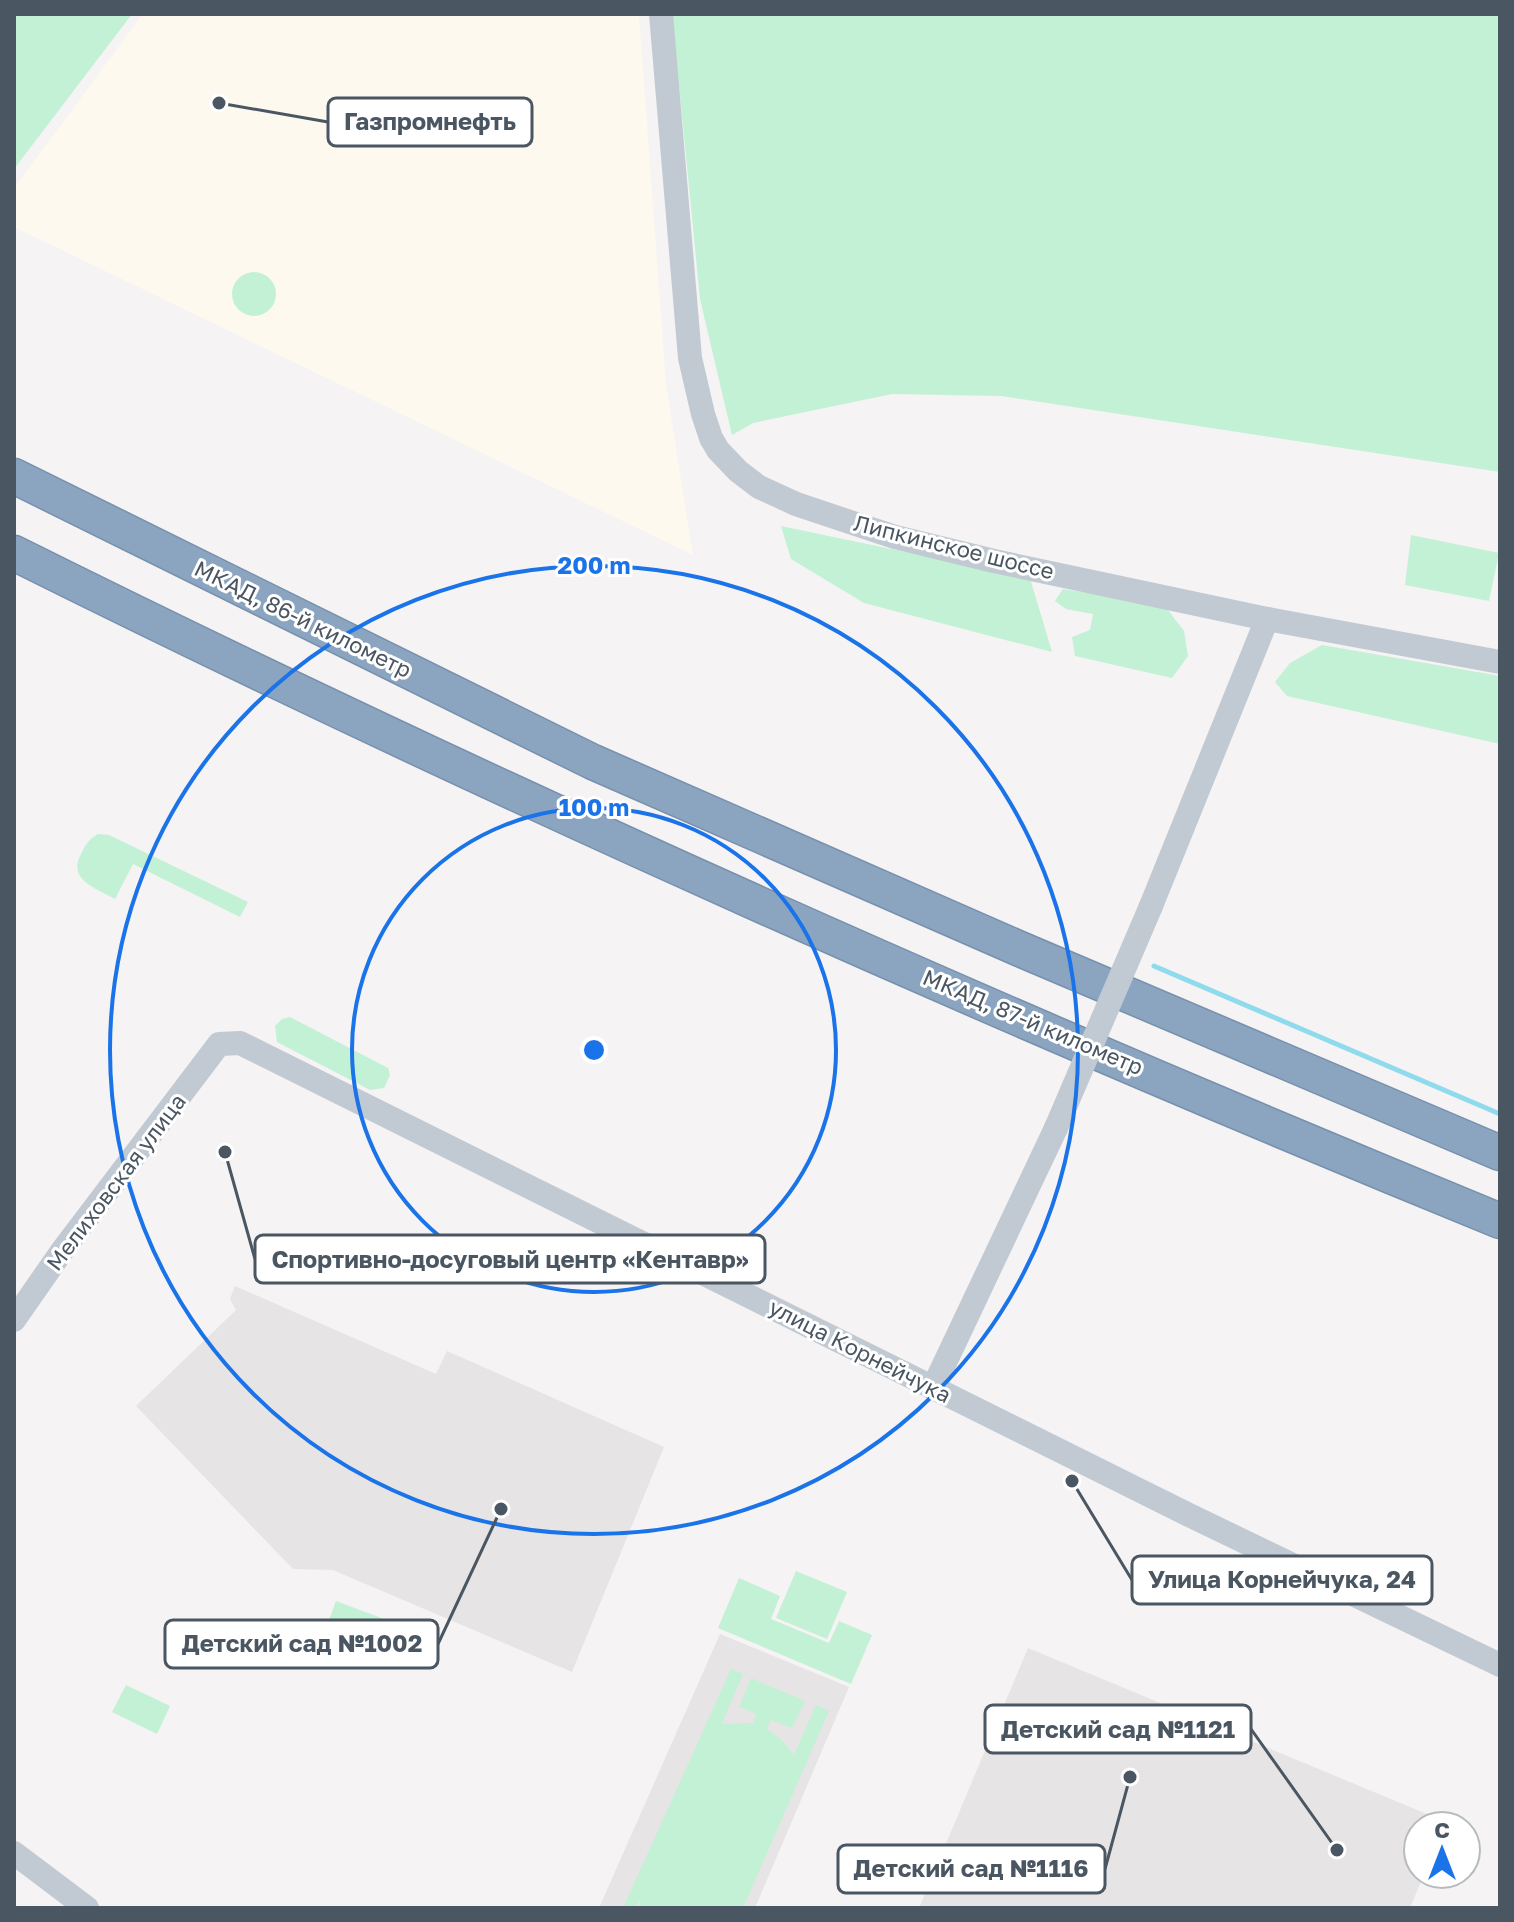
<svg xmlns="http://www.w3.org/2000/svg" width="1514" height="1922" font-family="'Golos Text',sans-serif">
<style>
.commercial{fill:#fdf9ef}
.education{fill:#e6e4e5}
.green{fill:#c3f1d5}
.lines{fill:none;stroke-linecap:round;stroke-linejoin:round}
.stream{stroke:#90daee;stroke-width:5}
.highway-casing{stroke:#7690ad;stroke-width:37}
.minor{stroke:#c1cad2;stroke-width:24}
.highway{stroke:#8ba5c1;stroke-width:34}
.minor-bridge{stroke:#c1cad2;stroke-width:24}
.ring{fill:none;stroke:#1a73e8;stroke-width:4}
.labels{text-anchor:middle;stroke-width:6;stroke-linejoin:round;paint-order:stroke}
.street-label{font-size:22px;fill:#4a5661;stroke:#fff}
.centre{fill:#1a73e8;stroke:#fff;stroke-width:4}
.ring-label{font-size:24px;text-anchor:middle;font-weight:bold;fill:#1a73e8;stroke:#fff;stroke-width:6;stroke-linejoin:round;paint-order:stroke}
.leader{fill:none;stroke:#4a5661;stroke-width:3}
.callout-dot{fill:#4a5661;stroke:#fff;stroke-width:3}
.callout{fill:#fff;stroke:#4a5661;stroke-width:3}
.callout-label{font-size:24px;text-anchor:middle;font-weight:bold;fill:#4a5661}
</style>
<rect width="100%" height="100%" fill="#f5f3f3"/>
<polygon class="commercial" points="143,14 639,14 666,384 693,555 14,227 14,188"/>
<g class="education">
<polygon points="235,1286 436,1374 447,1351 664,1447 572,1672 333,1570 293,1569 136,1406 236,1310 230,1299"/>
<polygon points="720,1634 849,1687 755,1908 599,1908"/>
<polygon points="1028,1648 1446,1822 1444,1826 1418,1826 1418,1874 1424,1874 1410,1908 919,1908"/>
</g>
<g class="green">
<polygon points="14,14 132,14 14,169"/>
<polygon points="672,14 1500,14 1500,472 1001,396 892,394 753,423 732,435 700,299"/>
<circle cx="254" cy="294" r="22"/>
<polygon points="781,526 1030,578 1052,652 864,603 791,559"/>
<polygon points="1411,535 1499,553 1489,601 1405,585"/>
<polygon points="1063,589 1164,605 1184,631 1188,656 1172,678 1075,656 1072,637 1090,630 1093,614 1066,609 1055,601"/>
<polygon points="1322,645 1500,676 1500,744 1287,696 1275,682 1290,663"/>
<path d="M 98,834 L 109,835 L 248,902 L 240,917 L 133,864 L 115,899 C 96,888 67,880 81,854 C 86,844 89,839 98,834 Z"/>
<polygon points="290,1017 388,1068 390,1075 384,1088 370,1090 277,1042 275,1026 282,1019"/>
<polygon points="796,1571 847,1592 827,1639 776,1618"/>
<polygon points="739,1578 780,1596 771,1619 829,1643 839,1621 872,1635 851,1684 718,1628"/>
<polygon points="336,1601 392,1622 382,1649 326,1629"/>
<polygon points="731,1669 743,1674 722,1724 753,1723 756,1714 739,1707 751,1678 805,1701 792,1728 771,1720 767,1729 782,1740 794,1755 816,1705 829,1711 743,1908 640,1908 640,1899 636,1908 623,1908"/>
<polygon points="126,1685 170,1706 157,1734 112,1712"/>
</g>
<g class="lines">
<polyline class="stream" points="1154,966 1500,1114"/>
<defs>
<g id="highway">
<polyline points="14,476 593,762 1020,949 1500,1153"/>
<path d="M 14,553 C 500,795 997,1015 1500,1221"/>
</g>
</defs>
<use href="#highway" class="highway-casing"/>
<g class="minor">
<polyline points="661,14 690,358 703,414 711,438 718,450 738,471 759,487 796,504 895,537 994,561 1267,619 1500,662"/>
<polyline points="1151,906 1267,619"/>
<polyline points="14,1320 62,1251 219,1044 240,1043 1189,1515 1500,1665"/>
<polyline points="933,1388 1056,1128"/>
<polyline points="14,1853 87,1908"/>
</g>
<use href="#highway" class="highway"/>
<polyline class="minor-bridge" points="1056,1128 1151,906"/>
</g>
<g class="ring">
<circle cx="594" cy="1050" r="242"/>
<circle cx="594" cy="1050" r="484"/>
</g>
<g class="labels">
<g class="street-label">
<text transform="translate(954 547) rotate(14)" y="8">Липкинское шоссе</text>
<text transform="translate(303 619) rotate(26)" y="8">МКАД, 86-й километр</text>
<text transform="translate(1033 1022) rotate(23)" y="8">МКАД, 87-й километр</text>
<text transform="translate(116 1182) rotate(-53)" y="8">Мелиховская улица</text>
<text transform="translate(860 1351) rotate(27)" y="8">улица Корнейчука</text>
</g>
</g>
<circle cx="594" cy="1050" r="12" class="centre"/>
<g class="ring-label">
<text x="594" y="574">200 m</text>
<text x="594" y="816">100 m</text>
</g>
<path class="leader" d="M219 103L328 122M225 1152L255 1259M1072 1481L1132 1580M501 1509L438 1644M1337 1850L1251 1729M1130 1777L1105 1869"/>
<g class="callout-dot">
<circle cx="219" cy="103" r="8"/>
<circle cx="225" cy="1152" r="8"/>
<circle cx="1072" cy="1481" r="8"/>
<circle cx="501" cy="1509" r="8"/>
<circle cx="1337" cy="1850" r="8"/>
<circle cx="1130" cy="1777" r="8"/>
</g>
<g class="callout">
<rect x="328" y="98" width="204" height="48" rx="8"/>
<rect x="255" y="1235" width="510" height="48" rx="8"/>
<rect x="1132" y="1556" width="300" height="48" rx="8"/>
<rect x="165" y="1620" width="273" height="48" rx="8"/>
<rect x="985" y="1705" width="266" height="48" rx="8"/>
<rect x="838" y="1845" width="267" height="48" rx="8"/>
</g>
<g class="callout-label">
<text x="430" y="130">Газпромнефть</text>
<text x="510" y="1268">Спортивно-досуговый центр «Кентавр»</text>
<text x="1282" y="1588">Улица Корнейчука, 24</text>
<text x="302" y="1652">Детский сад №1002</text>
<text x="1118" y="1738">Детский сад №1121</text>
<text x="971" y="1877">Детский сад №1116</text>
</g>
<rect width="1514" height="1922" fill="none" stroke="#4a5661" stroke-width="32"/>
<g transform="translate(1442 1850)"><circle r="38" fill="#ffffff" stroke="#b7bbc0" stroke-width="2"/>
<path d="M0-6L14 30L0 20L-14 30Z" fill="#1a73e8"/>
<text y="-12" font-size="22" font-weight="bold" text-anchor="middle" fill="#4a5661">С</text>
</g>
</svg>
